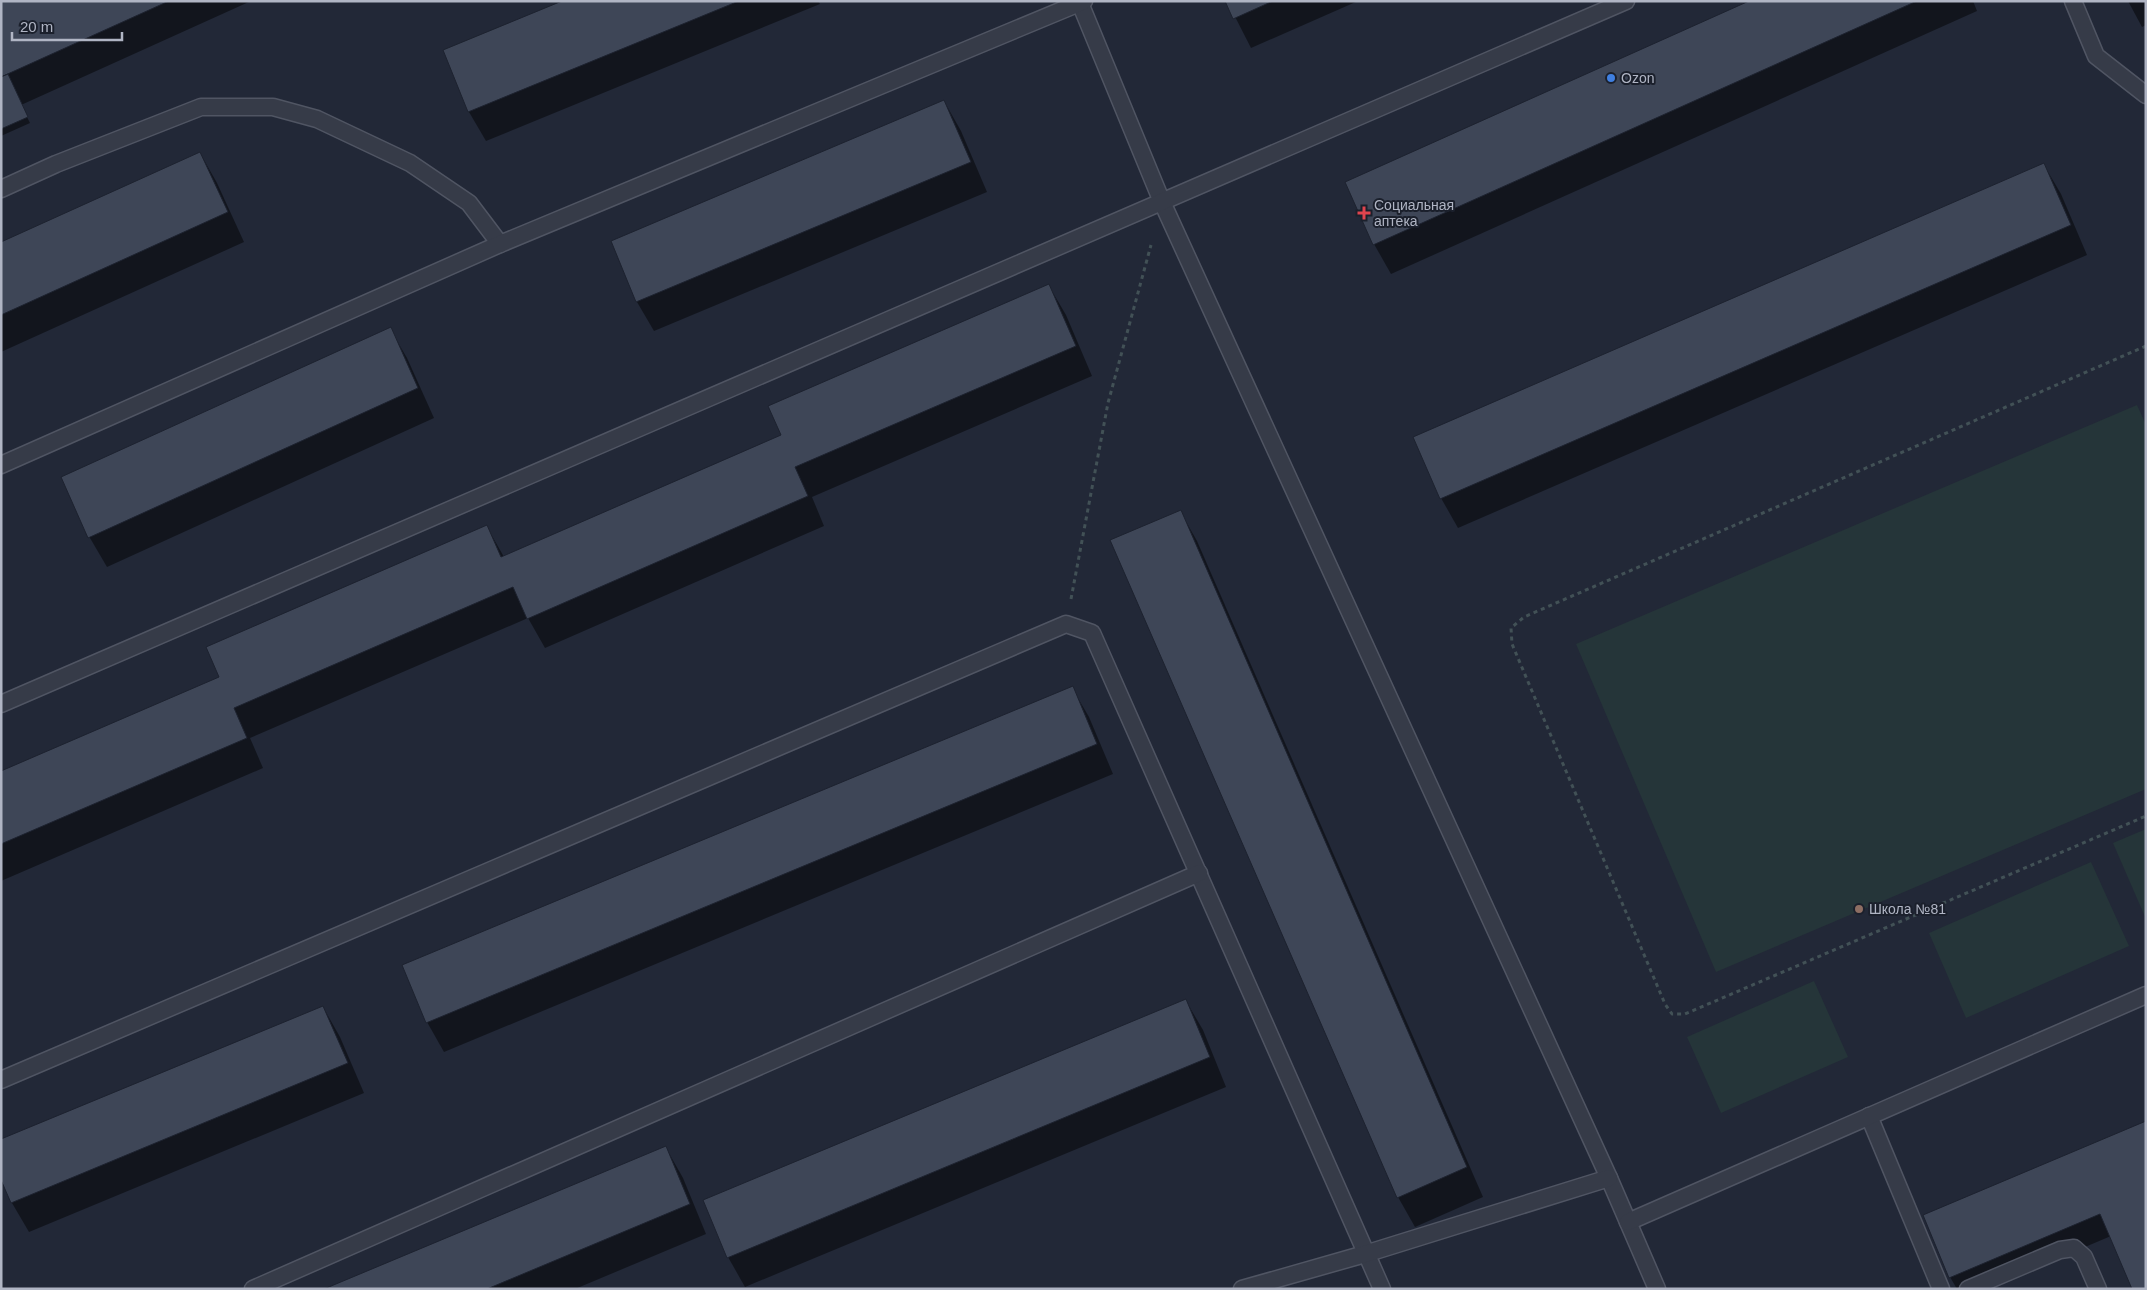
<svg xmlns="http://www.w3.org/2000/svg" width="2147" height="1290" font-family="Helvetica,sans-serif">
<style>
.green{fill:#253539}
.shadow{fill:#0007}
.building{fill:#3e4657;stroke:#1d222f}
.lines{fill:none;stroke-linecap:round;stroke-linejoin:round}
.lane-casing{stroke:#505563;stroke-width:19}
.path{stroke:#425156;stroke-width:3;stroke-dasharray:4 4;stroke-linecap:butt}
.lane{stroke:#363b48;stroke-width:16}
.shop-dot{fill:#3f7fe0;stroke:#1b202c;stroke-width:2}
.health-dot{fill:#e0444e;stroke:#1b202c;stroke-width:2}
.education-dot{fill:#8d6e63;stroke:#1b202c;stroke-width:2}
.labels{text-anchor:middle;stroke-width:4;stroke-linejoin:round;paint-order:stroke}
.poi-label{font-size:14px;fill:#b0b5c4;stroke:#1b202c;text-anchor:start}
</style>
<rect width="100%" height="100%" fill="#222837"/>
<g class="green">
<polygon points="2137,405 2146,425 2146,789 1716,972 1576,644"/>
<polygon points="2146,829 2146,919 2113,843"/>
<polygon points="2091,862 2129,946 1966,1018 1929,933"/>
<polygon points="1814,981 1848,1057 1721,1113 1687,1037"/>
</g>
<g class="shadow">
<polygon points="1,1 251,1 21,105 30,123 1,136"/>
<polygon points="565,1 818,1 820,4 486,141 469,112 444,51"/>
<polygon points="1227,1 1358,1 1251,48"/>
<polygon points="1752,1 1973,1 1977,11 1391,274 1374,244"/>
<polygon points="2128,1 2146,1 2146,25 2142,27"/>
<polygon points="944,101 961,131 987,192 654,331 637,302 612,242"/>
<polygon points="200,153 217,183 244,242 1,352 1,243"/>
<polygon points="2044,165 2061,194 2087,255 1458,528 1441,498"/>
<polygon points="1049,286 1066,315 1092,376 812,497 824,526 545,648 528,618 250,738 263,768 1,881 1,773 221,678 487,527 504,557 783,436"/>
<polygon points="390,329 407,358 434,418 107,567 90,538 62,478"/>
<polygon points="1180,511 1197,541 1483,1197 1415,1227 1398,1197"/>
<polygon points="1072,688 1089,717 1113,774 444,1052 427,1022"/>
<polygon points="1186,1001 1203,1030 1226,1087 745,1287 728,1257 705,1201"/>
<polygon points="323,1007 340,1037 364,1093 29,1232 12,1203 1,1177"/>
<polygon points="2146,1122 2111,1236 1986,1289 1957,1289 1950,1277"/>
<polygon points="666,1148 683,1178 706,1234 575,1289 327,1289"/>
</g>
<g class="building">
<polygon points="1,1 169,1 1,77"/>
<polygon points="562,1 739,1 468,112 443,50"/>
<polygon points="1225,1 1273,1 1233,19"/>
<polygon points="1749,1 1917,1 1373,245 1345,182"/>
<polygon points="8,74 28,117 1,129 1,77"/>
<polygon points="944,100 971,162 636,302 611,241"/>
<polygon points="200,152 228,212 1,315 1,242"/>
<polygon points="2044,163 2071,225 1440,499 1413,437"/>
<polygon points="1049,284 1076,346 795,467 808,496 527,619 513,587 234,708 247,738 1,844 1,771 219,677 206,647 487,525 501,557 781,435 768,406"/>
<polygon points="391,327 418,388 88,538 61,477"/>
<polygon points="1181,510 1467,1167 1397,1198 1110,540"/>
<polygon points="1073,686 1097,744 426,1023 402,965"/>
<polygon points="1186,999 1210,1057 727,1258 703,1200"/>
<polygon points="323,1006 348,1063 11,1203 1,1180 1,1139"/>
<polygon points="2146,1121 2146,1289 2132,1289 2100,1214 1949,1278 1923,1215"/>
<polygon points="666,1146 690,1204 487,1289 324,1289"/>
</g>
<g class="lines">
<defs>
<g id="lane">
<polyline points="1076,1 1080,3 1162,202 1609,1178 1657,1289"/>
<polyline points="2073,1 2096,56 2146,95"/>
<polyline points="1,189 56,164 201,107 273,107 317,119 410,163 469,203 500,244"/>
<polyline points="1,465 500,244 1084,1"/>
<polyline points="1,704 1626,1"/>
<polyline points="1,1080 1066,624 1092,633 1382,1289"/>
<polyline points="1869,1116 1941,1289"/>
<polyline points="1628,1222 2146,995"/>
<polyline points="253,1289 1199,873"/>
<polyline points="1242,1289 1365,1254 1609,1178"/>
<polyline points="1968,1289 2060,1250 2074,1248 2084,1257 2098,1289"/>
</g>
</defs>
<use href="#lane" class="lane-casing"/>
<g class="path">
<polyline points="2146,346 1524,617 1511,628 1512,644 1665,1004 1672,1014 1685,1014 2146,816"/>
<polyline points="1071,599 1108,403 1151,245"/>
</g>
<use href="#lane" class="lane"/>
</g>
<circle class="shop-dot" cx="1611" cy="78" r="5"/>
<path class="health-dot" d="M1361.5 205.5h5v5h5v5h-5v5h-5v-5h-5v-5h5z"/>
<circle class="education-dot" cx="1859" cy="909" r="5"/>
<g class="labels">
<g class="poi-label">
<text x="1621" y="83">Ozon</text>
<text x="1374" y="210">Социальная<tspan x="1374" dy="16">аптека</tspan></text>
<text x="1869" y="914">Школа №81</text>
</g>
</g>
<rect width="2147" height="1290" fill="none" stroke="#b0b5c4" stroke-width="5"/>
<path d="M12 32v8h110v-8" fill="none" stroke="#b0b5c4" stroke-width="2.5"/>
<text x="20" y="32" font-size="15" fill="#b0b5c4" stroke="#1b202c" stroke-width="4" paint-order="stroke">20 m</text>
</svg>
